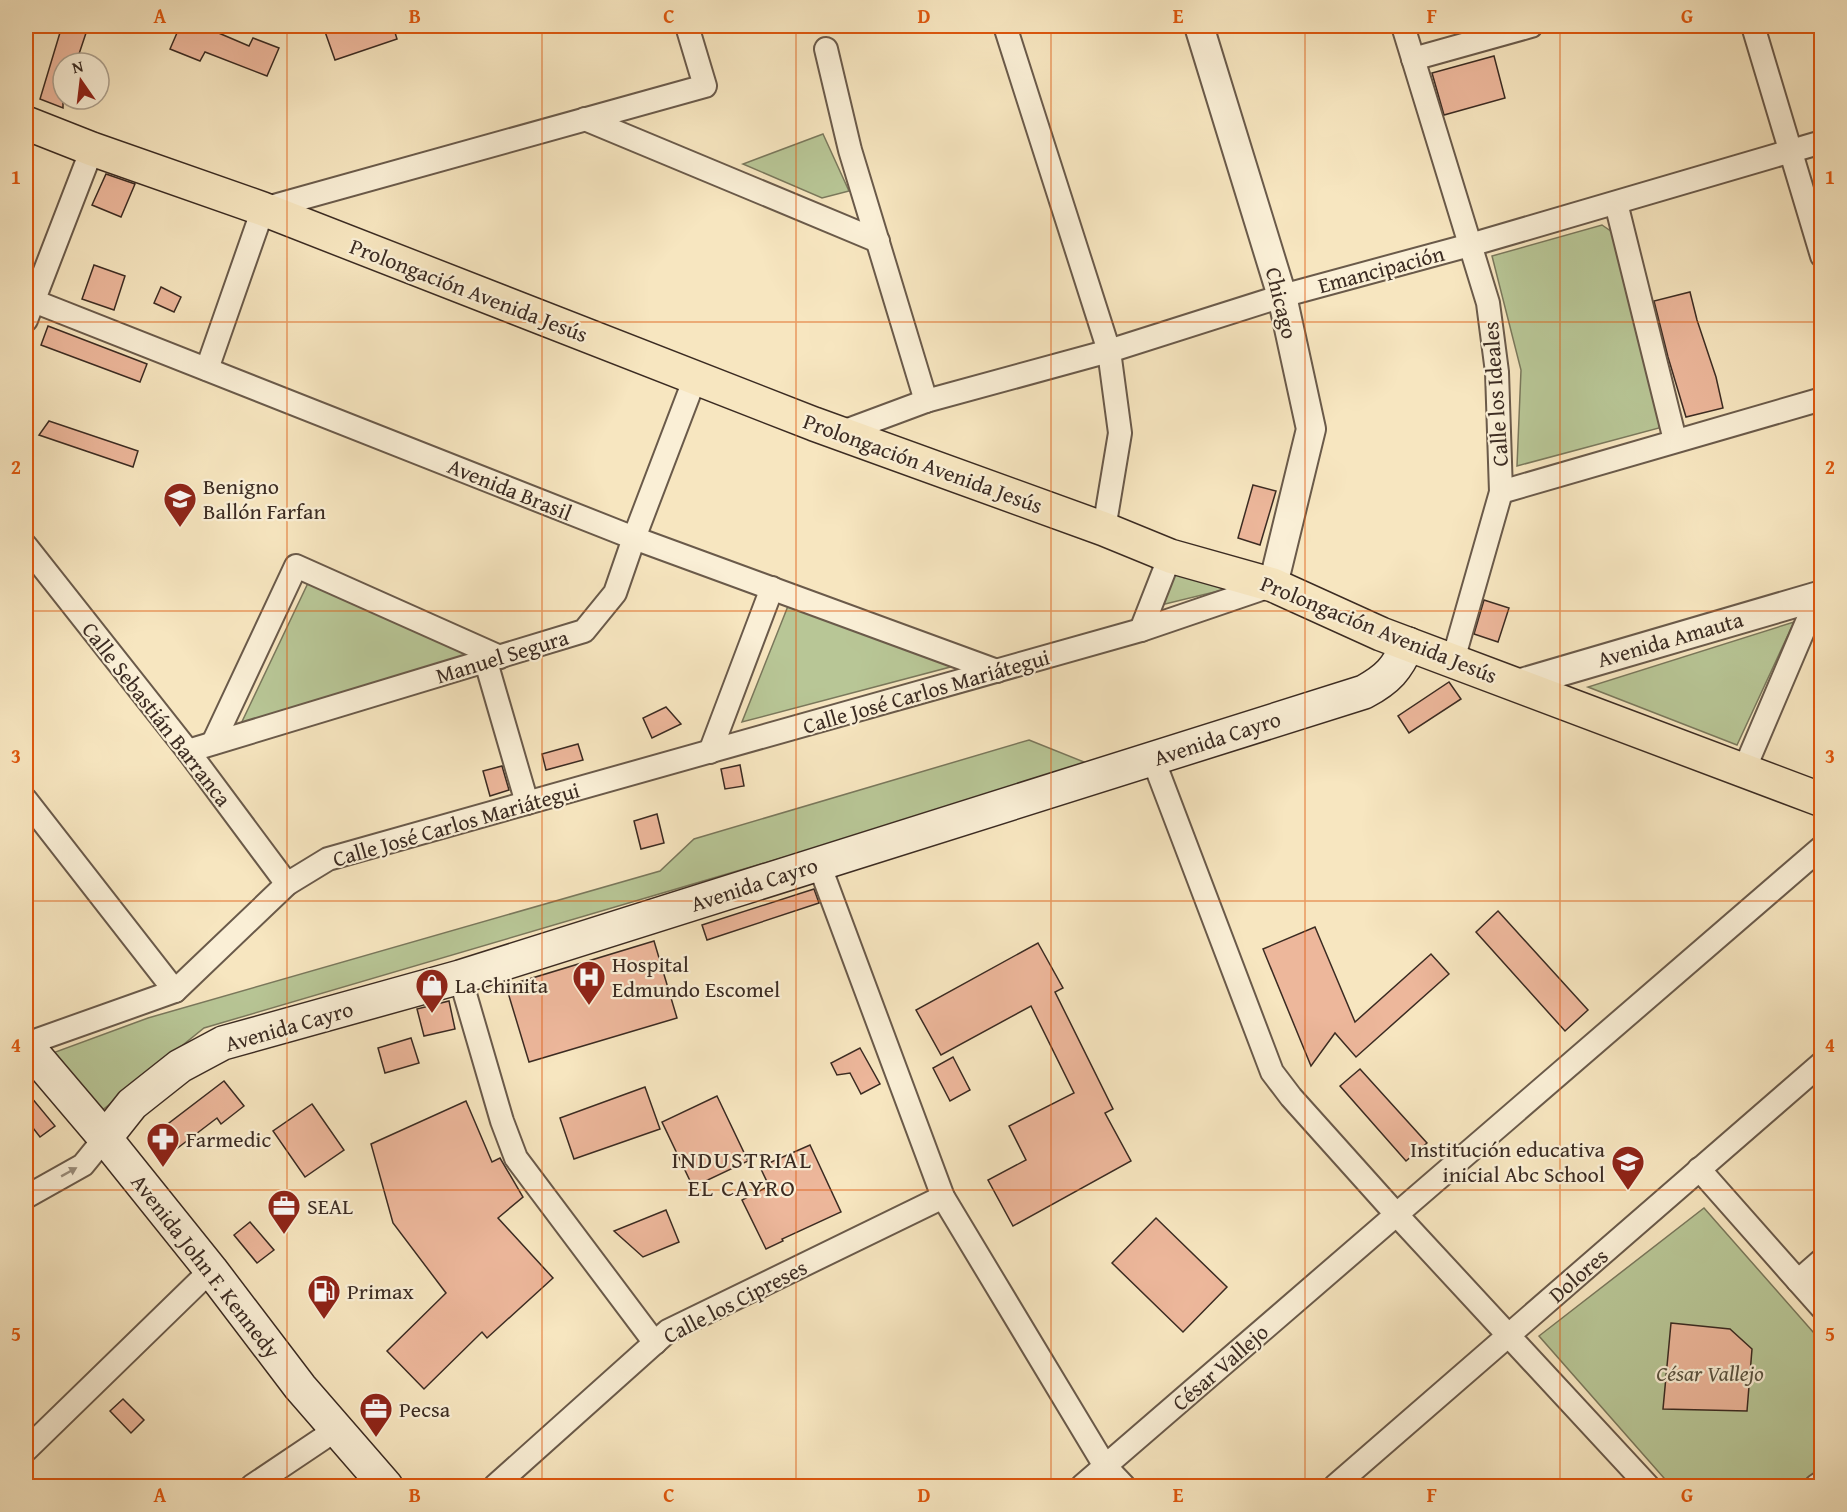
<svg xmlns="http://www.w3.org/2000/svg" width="1847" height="1512" font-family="'Gentium Book Plus',serif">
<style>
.green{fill:#b8c696;stroke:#7a785c;stroke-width:1.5}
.building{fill:#edb79b;stroke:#3b2b22;stroke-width:1.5}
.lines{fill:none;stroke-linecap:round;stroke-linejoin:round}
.minor-casing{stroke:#6a5a4a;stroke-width:26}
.tertiary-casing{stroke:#6a5a4a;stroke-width:32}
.secondary-casing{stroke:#3b2b22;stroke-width:36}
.primary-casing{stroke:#3b2b22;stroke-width:36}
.minor{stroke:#faefd6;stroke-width:22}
.tertiary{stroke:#faefd6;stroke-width:28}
.secondary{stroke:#faefd6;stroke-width:33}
.primary{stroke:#f7e6c0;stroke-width:33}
.oneway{fill:#9a8d7c}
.grid{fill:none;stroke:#df570d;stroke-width:1.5;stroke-opacity:0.55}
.labels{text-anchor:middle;stroke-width:4.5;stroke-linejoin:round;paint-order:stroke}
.street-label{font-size:22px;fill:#3b2b22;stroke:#faefd6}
.poi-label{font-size:22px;fill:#3b2b22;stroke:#faefd6;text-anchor:start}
.park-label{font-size:22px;font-style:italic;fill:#5a523f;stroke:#faefd6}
.neighbourhood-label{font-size:24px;letter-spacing:1.5px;fill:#3b2b22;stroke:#faefd6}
.neatline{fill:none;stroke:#df570d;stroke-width:2}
.grid-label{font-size:20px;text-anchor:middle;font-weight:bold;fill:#df570d}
</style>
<rect width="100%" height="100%" fill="#f7e6c0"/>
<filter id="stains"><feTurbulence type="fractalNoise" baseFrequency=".00333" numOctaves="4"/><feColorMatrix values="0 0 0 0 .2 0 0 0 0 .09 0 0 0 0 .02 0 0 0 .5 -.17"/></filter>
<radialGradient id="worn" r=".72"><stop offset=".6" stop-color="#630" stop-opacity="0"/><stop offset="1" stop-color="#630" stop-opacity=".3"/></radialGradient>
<g class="green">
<polygon points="823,134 849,191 822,198 743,164"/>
<polygon points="1602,225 1615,234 1662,410 1659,428 1517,466 1521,370 1492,256"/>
<polygon points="1168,564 1235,587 1161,605"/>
<polygon points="309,581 473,656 238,730"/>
<polygon points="790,601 954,666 742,722"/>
<polygon points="1794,622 1737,745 1588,687"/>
<polygon points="1029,740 1094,766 204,1028 100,1112 50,1054 148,1018 660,871 694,839"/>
<polygon points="1704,1208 1821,1341 1821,1467 1798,1486 1671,1486 1539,1336"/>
</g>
<g class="building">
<polygon points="62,26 86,33 76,63 63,63 63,108 40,99"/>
<polygon points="180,26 216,26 214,31 249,46 253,38 279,48 267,76 205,52 200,61 170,49"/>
<polygon points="323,26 350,26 352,31 369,26 393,26 397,39 335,60"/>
<polygon points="1494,56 1505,98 1444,115 1432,73"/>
<polygon points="106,174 135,184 121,217 92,205"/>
<polygon points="94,265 125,276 114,310 82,299"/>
<polygon points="161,287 181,297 174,312 154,303"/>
<polygon points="1690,292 1697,320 1716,377 1723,408 1686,417 1668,357 1654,301"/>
<polygon points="48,326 147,364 140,382 41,345"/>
<polygon points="49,421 138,451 133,467 39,435"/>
<polygon points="1253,485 1276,491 1260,545 1238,538"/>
<polygon points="1484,600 1509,608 1498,642 1474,634"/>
<polygon points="1449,682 1461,699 1409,733 1398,716"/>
<polygon points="666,707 681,724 652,738 643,718"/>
<polygon points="578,744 583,760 546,770 542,754"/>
<polygon points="740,765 744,786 725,789 721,769"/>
<polygon points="502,766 509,790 490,796 483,771"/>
<polygon points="657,814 664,843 641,849 634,821"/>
<polygon points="814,889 819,903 707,940 702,925"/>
<polygon points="1498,911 1588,1010 1565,1031 1476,932"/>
<polygon points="1315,927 1355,1022 1431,954 1449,974 1356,1057 1335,1033 1311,1066 1263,949"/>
<polygon points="654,941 677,1018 529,1062 506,986"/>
<polygon points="1038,943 1063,988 1055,992 1113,1109 1105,1113 1131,1161 1013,1226 988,1180 1026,1160 1009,1126 1074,1093 1031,1006 941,1055 916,1010"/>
<polygon points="449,1001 455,1029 424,1036 417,1009"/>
<polygon points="411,1038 419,1063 385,1073 378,1048"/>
<polygon points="860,1048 880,1084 861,1094 850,1073 837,1075 831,1063"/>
<polygon points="953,1057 970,1090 950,1101 933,1068"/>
<polygon points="1360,1069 1427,1143 1406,1161 1340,1086"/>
<polygon points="224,1081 244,1106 221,1124 217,1118 171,1153 156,1133"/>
<polygon points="645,1087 660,1129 574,1159 560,1118"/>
<polygon points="26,1091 55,1126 40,1137 26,1119"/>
<polygon points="717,1096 748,1161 693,1187 662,1122"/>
<polygon points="466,1101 492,1162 500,1158 523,1197 498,1218 553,1278 487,1338 482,1332 424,1389 387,1351 446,1293 393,1223 371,1144"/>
<polygon points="312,1104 344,1150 305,1177 273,1131"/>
<polygon points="810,1145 841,1212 782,1239 783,1241 766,1249 742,1200 769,1186 760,1167"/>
<polygon points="666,1210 679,1242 643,1257 614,1231"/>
<polygon points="1156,1218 1227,1287 1183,1332 1112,1263"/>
<polygon points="250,1222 274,1250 257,1263 234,1235"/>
<polygon points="1671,1323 1730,1329 1752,1349 1747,1411 1663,1409"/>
<polygon points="123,1399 144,1420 131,1433 110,1411"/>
</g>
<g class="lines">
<defs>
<g id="minor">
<polyline points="1005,26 1109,351 1120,433 1104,529"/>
<polyline points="1403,26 1488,303 1497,372 1501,492 1453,660"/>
<polyline points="1753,26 1822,256"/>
<polyline points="826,49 850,150 926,401"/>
<polyline points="1413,59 1531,26"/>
<polyline points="585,119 878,241"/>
<polyline points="1616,203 1675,440"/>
<polyline points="26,298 634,538 997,671"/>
<polyline points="26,320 92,149"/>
<polyline points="207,369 263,209 705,86 687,26"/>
<polyline points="840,433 926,401 1109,351 1282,296 1470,245 1822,142"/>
<polyline points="1501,492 1822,399"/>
<polyline points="26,546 188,751 287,884"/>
<polyline points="1141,630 1170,556"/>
<polyline points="486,662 527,803"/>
<polyline points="213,743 296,566 500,657"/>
<polyline points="188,751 584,631 615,593 634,538 695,378"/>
<polyline points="710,752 772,588"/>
<polyline points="1153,759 1272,1072 1291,1097 1396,1214 1648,1486"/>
<polyline points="1744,770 1818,596 1822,597"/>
<polyline points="26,800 175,991"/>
<polyline points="819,864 943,1197 1105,1466 1124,1486"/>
<polyline points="460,977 502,1121 516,1158 655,1343"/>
<polyline points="26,1044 175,991 287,884 328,859 1141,630 1273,585"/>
<polyline points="1699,1169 1822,1308"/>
<polyline points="26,1197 83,1165 105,1138"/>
<polyline points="1798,1281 1822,1260"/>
<polyline points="26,1450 211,1270"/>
<polyline points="252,1486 337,1429"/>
<polyline points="495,1486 668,1331 943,1197"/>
<polyline points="1082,1486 1822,847"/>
<polyline points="1335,1486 1822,1063"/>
<polyline points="1816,1486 1822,1482"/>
</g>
<g id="tertiary">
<polyline points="1199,26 1282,296 1311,429 1273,585"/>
<polyline points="1518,684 1822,595"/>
</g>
<g id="secondary">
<polyline points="26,1045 105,1138 211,1270 300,1387 386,1486"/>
<path d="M 105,1138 L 132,1104 L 180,1066 L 223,1043 L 460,977 L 1364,692 C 1388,679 1397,669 1408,644"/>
</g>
<polyline id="primary" points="26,123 92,149 263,209 814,424 1104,529 1170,556 1273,585 1381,634 1822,800"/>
</defs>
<use href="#minor" class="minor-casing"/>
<use href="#tertiary" class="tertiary-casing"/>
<use href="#secondary" class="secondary-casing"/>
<use href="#primary" class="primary-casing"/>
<use href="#minor" class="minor"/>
<use href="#tertiary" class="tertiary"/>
<use href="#secondary" class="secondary"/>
<use href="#primary" class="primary"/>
</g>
<defs><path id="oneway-solid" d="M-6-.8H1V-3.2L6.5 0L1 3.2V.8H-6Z" transform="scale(1.5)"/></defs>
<use class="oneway" href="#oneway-solid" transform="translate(69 1172) rotate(-29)"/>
<path class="grid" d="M 287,26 L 287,1486M 542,26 L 542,1486M 796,26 L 796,1486M 1051,26 L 1051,1486M 1305,26 L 1305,1486M 1560,26 L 1560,1486M 26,322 L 1822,322M 26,611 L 1822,611M 26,901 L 1822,901M 26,1190 L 1822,1190"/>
<defs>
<symbol id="school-pin" viewBox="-11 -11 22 30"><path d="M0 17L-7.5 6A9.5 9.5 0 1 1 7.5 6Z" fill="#8f2418" stroke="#faefd6"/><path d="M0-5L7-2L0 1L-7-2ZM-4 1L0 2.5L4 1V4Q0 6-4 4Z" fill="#fff"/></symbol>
<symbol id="hospital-pin" viewBox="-11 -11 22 30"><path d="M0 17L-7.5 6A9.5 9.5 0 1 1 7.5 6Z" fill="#8f2418" stroke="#faefd6"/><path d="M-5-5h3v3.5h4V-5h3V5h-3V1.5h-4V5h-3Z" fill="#fff"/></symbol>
<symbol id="shop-pin" viewBox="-11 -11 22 30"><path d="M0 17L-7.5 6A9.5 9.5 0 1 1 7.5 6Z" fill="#8f2418" stroke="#faefd6"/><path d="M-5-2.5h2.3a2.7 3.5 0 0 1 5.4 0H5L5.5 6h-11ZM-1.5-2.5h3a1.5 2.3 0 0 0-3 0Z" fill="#fff"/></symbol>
<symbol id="pharmacy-pin" viewBox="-11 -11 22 30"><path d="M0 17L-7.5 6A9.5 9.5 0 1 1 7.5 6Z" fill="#8f2418" stroke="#faefd6"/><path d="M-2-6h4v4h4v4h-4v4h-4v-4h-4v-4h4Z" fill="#fff"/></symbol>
<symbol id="office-pin" viewBox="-11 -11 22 30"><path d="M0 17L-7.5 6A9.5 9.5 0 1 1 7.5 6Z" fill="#8f2418" stroke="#faefd6"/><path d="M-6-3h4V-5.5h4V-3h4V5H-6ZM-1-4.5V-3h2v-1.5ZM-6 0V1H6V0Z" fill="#fff"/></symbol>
<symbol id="fuel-pin" viewBox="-11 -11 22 30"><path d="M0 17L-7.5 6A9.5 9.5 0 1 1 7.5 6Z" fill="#8f2418" stroke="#faefd6"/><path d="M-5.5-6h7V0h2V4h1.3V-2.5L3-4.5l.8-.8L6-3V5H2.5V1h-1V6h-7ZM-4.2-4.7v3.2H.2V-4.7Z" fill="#fff"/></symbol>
</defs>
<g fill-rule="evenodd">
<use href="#school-pin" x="161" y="480" width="38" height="52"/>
<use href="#hospital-pin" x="570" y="958" width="38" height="52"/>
<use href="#shop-pin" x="413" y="966" width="38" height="52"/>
<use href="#pharmacy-pin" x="144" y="1120" width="38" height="52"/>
<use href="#school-pin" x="1609" y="1143" width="38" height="52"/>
<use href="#office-pin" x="265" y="1187" width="38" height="52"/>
<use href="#fuel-pin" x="305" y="1272" width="38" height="52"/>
<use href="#office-pin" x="357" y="1390" width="38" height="52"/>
</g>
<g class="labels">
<g class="street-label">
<text transform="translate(1381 269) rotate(-15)" y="8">Emancipación</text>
<text transform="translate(469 290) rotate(21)" y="8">Prolongación Avenida Jesús</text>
<text transform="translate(1282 303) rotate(76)" y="8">Chicago</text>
<text transform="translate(1495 394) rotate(-94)" y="8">Calle los Ideales</text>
<text transform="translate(923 463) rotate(20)" y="8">Prolongación Avenida Jesús</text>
<text transform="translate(510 489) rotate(22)" y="8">Avenida Brasil</text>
<text transform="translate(1379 629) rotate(22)" y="8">Prolongación Avenida Jesús</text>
<text transform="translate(1670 639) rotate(-16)" y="8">Avenida Amauta</text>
<text transform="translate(502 656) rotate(-17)" y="8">Manuel Segura</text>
<text transform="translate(926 691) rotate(-16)" y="8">Calle José Carlos Mariátegui</text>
<text transform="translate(157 714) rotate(52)" y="8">Calle Sebastián Barranca</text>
<text transform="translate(1217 738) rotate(-18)" y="8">Avenida Cayro</text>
<text transform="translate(456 824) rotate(-16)" y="8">Calle José Carlos Mariátegui</text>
<text transform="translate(754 884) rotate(-18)" y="8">Avenida Cayro</text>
<text transform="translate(289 1026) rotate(-16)" y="8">Avenida Cayro</text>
<text transform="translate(206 1266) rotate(52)" y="8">Avenida John F. Kennedy</text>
<text transform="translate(1578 1275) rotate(-41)" y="8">Dolores</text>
<text transform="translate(735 1301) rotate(-27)" y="8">Calle los Cipreses</text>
<text transform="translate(1220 1367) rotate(-41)" y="8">César Vallejo</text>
</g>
<g class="poi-label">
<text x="203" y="494">Benigno<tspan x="203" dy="25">Ballón Farfan</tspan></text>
<text x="612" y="972">Hospital<tspan x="612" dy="25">Edmundo Escomel</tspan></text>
<text x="455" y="993">La Chinita</text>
<text x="186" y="1147">Farmedic</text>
<text x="1605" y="1157" text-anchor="end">Institución educativa<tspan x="1605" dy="25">inicial Abc School</tspan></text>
<text x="307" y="1214">SEAL</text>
<text x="347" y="1299">Primax</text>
<text x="399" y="1417">Pecsa</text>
</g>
<g class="park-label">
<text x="1710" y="1381">César Vallejo</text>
</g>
<g class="neighbourhood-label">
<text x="742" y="1168">INDUSTRIAL<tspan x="742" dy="28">EL CAYRO</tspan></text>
</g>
</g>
<rect width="1847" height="1512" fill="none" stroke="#f7e6c0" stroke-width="66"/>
<g transform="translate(81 81) rotate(346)"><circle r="28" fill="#faefd6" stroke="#aea18e" stroke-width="1.5"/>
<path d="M0-4.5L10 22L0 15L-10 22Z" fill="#8f2418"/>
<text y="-9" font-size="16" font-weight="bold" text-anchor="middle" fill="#3b2b22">N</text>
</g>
<rect x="33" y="33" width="1781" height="1446" class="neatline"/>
<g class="grid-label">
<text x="160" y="23">A</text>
<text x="415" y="23">B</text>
<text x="669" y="23">C</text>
<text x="924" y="23">D</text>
<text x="1178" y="23">E</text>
<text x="1432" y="23">F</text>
<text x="1687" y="23">G</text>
<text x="16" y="184">1</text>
<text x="1830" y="184">1</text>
<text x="16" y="474">2</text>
<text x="1830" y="474">2</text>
<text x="16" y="763">3</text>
<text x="1830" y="763">3</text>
<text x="16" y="1052">4</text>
<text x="1830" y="1052">4</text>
<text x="16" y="1341">5</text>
<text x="1830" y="1341">5</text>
<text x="160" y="1502">A</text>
<text x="415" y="1502">B</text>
<text x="669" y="1502">C</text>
<text x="924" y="1502">D</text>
<text x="1178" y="1502">E</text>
<text x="1432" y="1502">F</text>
<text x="1687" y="1502">G</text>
</g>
<rect width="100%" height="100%" filter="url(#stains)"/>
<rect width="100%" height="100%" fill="url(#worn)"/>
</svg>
